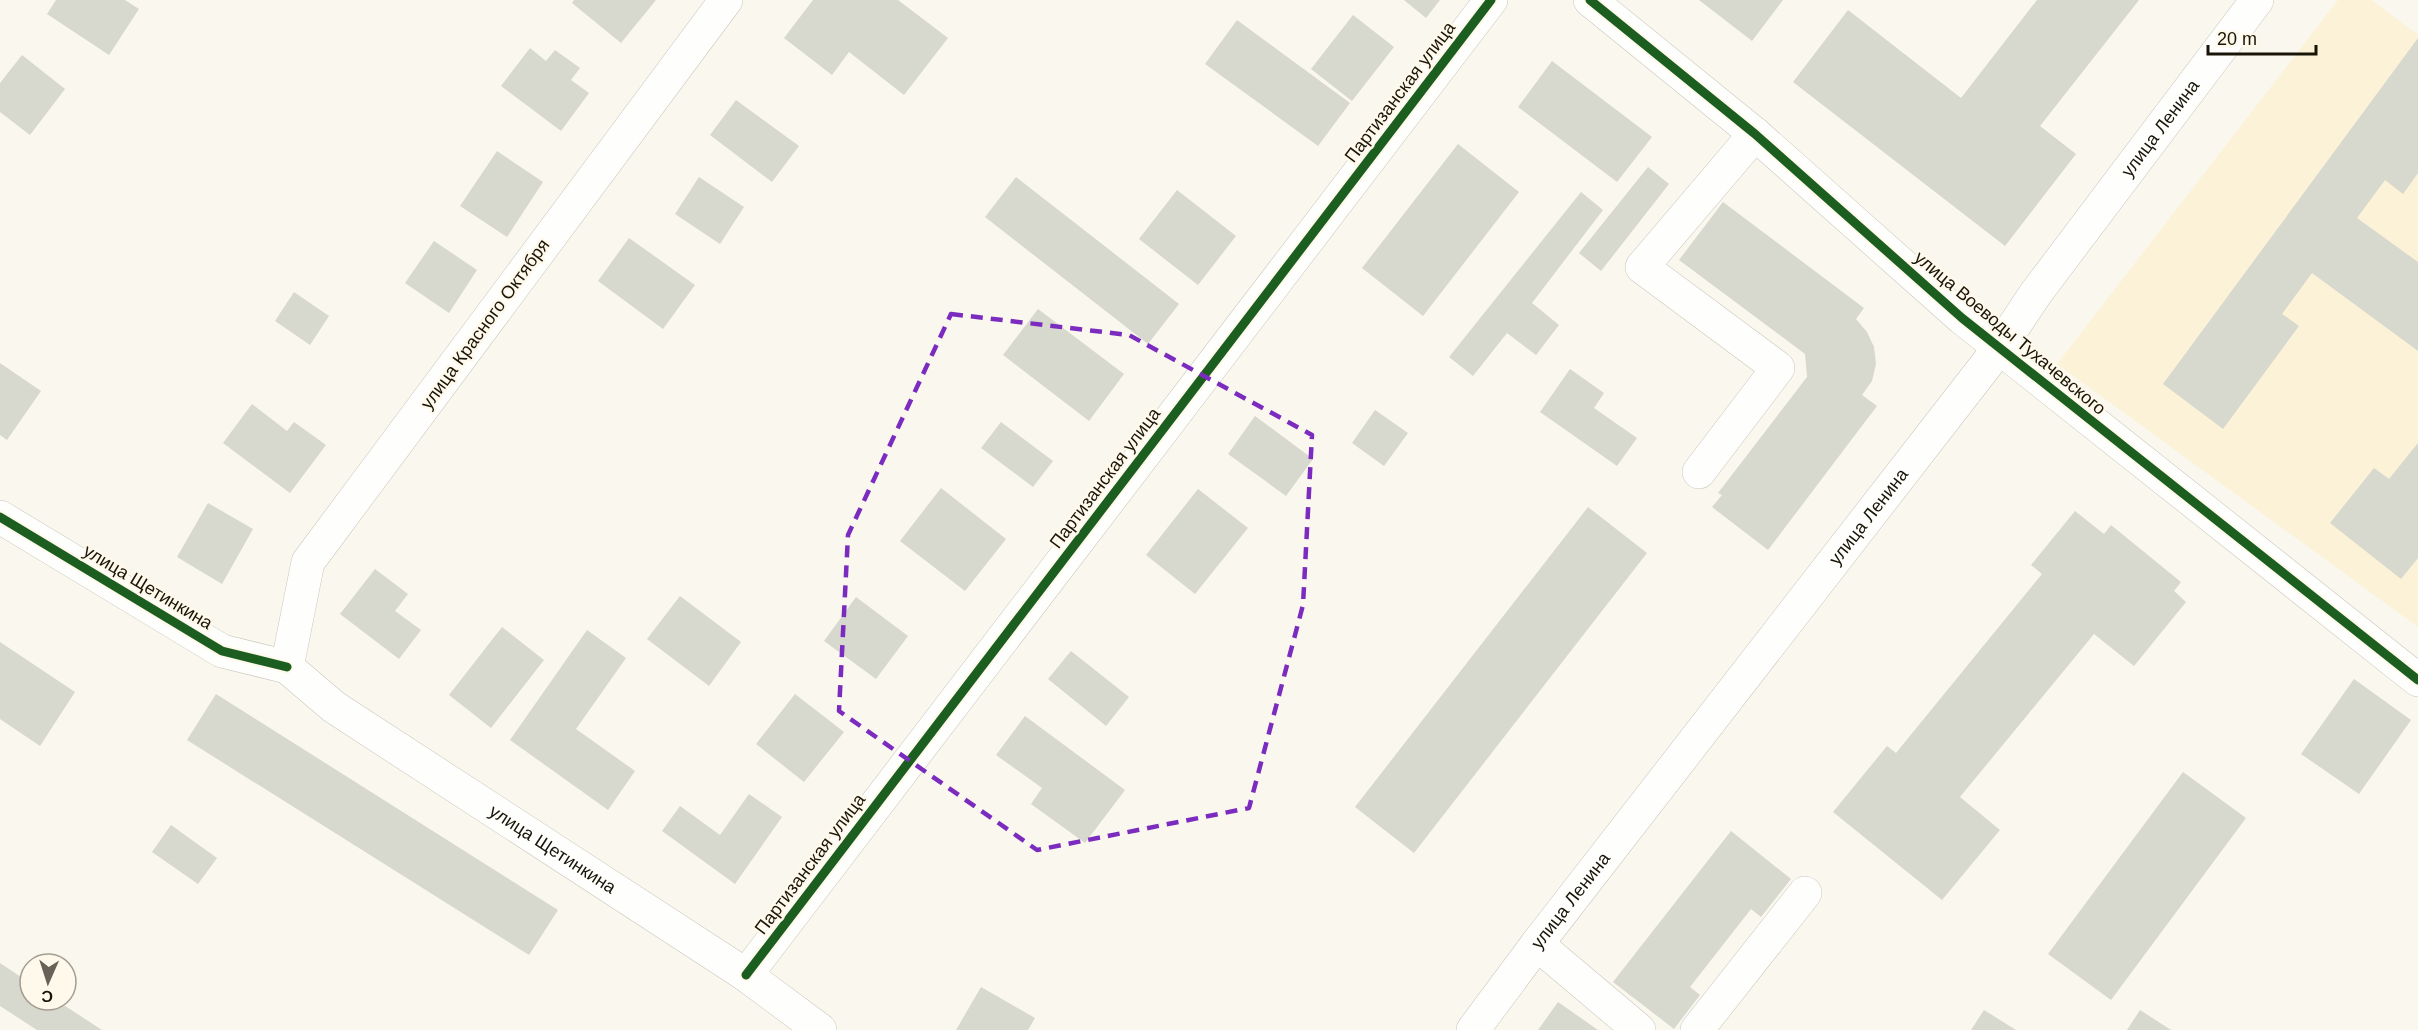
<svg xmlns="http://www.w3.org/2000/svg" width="2418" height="1030" font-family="Arial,sans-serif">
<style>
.built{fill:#fbf2d7}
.building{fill:#d7d8ce}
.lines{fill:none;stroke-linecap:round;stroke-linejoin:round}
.minor-casing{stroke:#c9c6bb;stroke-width:34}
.major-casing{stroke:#c9c6bb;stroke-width:34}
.minor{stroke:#fefefd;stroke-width:33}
.major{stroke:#fefefd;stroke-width:33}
.cycleway-casing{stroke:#fef9eb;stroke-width:13}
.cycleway{stroke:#1b5e20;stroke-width:9}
.marked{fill:none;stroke:#7b2cbf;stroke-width:4.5;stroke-dasharray:12 8;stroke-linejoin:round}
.labels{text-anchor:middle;stroke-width:5;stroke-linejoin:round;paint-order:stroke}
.street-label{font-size:18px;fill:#181407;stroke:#fef9eb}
</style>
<rect width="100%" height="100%" fill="#faf7ef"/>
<polygon class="built" points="2338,0 2372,0 2418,35 2418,627 2057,364"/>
<g class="building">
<polygon points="56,0 125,0 139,9 109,55 47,14"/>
<polygon points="574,0 656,0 621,43 572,3"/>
<polygon points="813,0 898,0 948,38 904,95 849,52 832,75 784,38"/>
<polygon points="1404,0 1440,0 1426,18"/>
<polygon points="1699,0 1783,0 1752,41"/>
<polygon points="2037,0 2139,0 2040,126 2076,154 2005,246 1793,82 1848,10 1961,98"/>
<polygon points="1353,15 1394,47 1352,101 1311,69"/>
<polygon points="1237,20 1350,103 1318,146 1205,64"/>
<polygon points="2418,38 2418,173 2403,194 2385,180 2357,218 2418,262 2418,351 2312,273 2282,314 2299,326 2223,429 2163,384"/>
<polygon points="530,48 546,61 555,50 580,68 571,80 589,93 561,131 501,86"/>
<polygon points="22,55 65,89 30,135 0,112 0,83"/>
<polygon points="1552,61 1652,137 1617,182 1518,107"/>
<polygon points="736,100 799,146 772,182 710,135"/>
<polygon points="1458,144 1519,192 1423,316 1362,268"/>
<polygon points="497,151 543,182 507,237 460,206"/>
<polygon points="1648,167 1669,184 1601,271 1579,253"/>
<polygon points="699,177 744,207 720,244 675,214"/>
<polygon points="1016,177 1179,304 1148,344 985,217"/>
<polygon points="1177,190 1236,236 1198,285 1139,239"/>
<polygon points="1581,192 1603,210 1532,303 1559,325 1536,355 1507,333 1473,376 1449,357"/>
<polygon points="1723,202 1864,308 1856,319 1867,332 1874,347 1876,364 1872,381 1862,395 1877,406 1768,550 1712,507 1722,495 1718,493 1807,377 1805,354 1679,260"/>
<polygon points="629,238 695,285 663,329 598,281"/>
<polygon points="434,241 477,270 449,313 405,283"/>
<polygon points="294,292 329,316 310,345 275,321"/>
<polygon points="1038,309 1124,374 1089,421 1003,355"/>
<polygon points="0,363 41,391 7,440 0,435"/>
<polygon points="1570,369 1604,393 1594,408 1637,438 1617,466 1540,412"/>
<polygon points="252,404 287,431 294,422 326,445 290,493 223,443"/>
<polygon points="1375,410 1408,433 1384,466 1352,443"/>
<polygon points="1255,416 1313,459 1286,496 1228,454"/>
<polygon points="1001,422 1053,461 1033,487 981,448"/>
<polygon points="2418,443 2418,558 2401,579 2330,523 2374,468 2389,479"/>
<polygon points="941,488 1006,539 965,591 900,541"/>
<polygon points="1198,489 1248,528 1195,594 1146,555"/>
<polygon points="208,503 253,529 222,584 177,557"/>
<polygon points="1588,507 1647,553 1414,853 1355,807"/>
<polygon points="2075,511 2104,534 2111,525 2181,582 2174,591 2186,602 2134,666 2094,634 1960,797 2000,830 1942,900 1833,812 1887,746 1896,753 2042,574 2031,565"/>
<polygon points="375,569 408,594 395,611 421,630 399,659 340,614"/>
<polygon points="680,596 741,642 709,686 647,639"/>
<polygon points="856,597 908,636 876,679 824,641"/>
<polygon points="502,627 544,660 491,728 449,695"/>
<polygon points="587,630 626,658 576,729 635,771 608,810 510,740"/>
<polygon points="0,642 75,692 40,746 0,719"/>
<polygon points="1071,651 1129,697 1106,726 1048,679"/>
<polygon points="2354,679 2411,720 2359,794 2301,754"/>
<polygon points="216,694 558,910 529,955 187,740"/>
<polygon points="795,694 844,732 804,782 756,744"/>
<polygon points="1025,716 1125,790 1085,843 1031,804 1042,788 996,755"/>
<polygon points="2183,772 2246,818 2111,1000 2048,954"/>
<polygon points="749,794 782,817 735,884 662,831 680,806 720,835"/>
<polygon points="171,825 217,858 198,884 152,852"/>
<polygon points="1731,831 1791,879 1761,917 1751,909 1690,987 1700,995 1674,1029 1613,982"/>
<polygon points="0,963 30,983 30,1000 56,1000 102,1030 37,1030 0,1006"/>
<polygon points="981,987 1035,1018 1028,1030 956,1030"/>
<polygon points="1558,1002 1598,1030 1538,1030"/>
<polygon points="1984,1010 2016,1030 1971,1030"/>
<polygon points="2140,1010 2171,1030 2127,1030"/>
</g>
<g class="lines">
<defs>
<g id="minor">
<polyline points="1590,0 1755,134 1962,318 2418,680"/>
<polyline points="1699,472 1778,368 1642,267 1755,134"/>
<polyline points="0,517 222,651 287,667"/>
<polyline points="1537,944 1639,1030"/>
<polyline points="746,975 1491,0"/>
<polyline points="1697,1030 1805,893"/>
</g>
<g id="major">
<path id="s1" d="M 726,0 L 308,562 L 287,667 L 334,707 L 746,975 L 820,1030"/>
<path id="s2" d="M 1473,1030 L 1537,944 L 2000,347 L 2036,293 L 2257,0"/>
</g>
</defs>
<use href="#minor" class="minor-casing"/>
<use href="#major" class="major-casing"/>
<use href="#minor" class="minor"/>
<use href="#major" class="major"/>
<defs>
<g id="cycleway">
<polyline points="1590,0 1755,134 1962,318 2418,680"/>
<polyline points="0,517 222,651 287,667"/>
<polyline points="746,975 1491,0"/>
</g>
</defs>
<use href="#cycleway" class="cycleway-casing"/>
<use href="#cycleway" class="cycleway"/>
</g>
<path class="marked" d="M 951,314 L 1129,335 L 1312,435 L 1303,605 L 1249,808 L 1037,850 L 839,711 L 848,535 Z"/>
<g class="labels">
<g class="street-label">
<text transform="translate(1400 92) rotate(-53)" y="6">Партизанская улица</text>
<text dy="6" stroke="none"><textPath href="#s2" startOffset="1134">улица Ленина</textPath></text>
<text transform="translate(485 324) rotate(-54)" y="6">улица Красного Октября</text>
<text transform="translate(2010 333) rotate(40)" y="6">улица Воеводы Тухачевского</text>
<text transform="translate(1105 478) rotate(-53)" y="6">Партизанская улица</text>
<text dy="6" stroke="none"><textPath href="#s2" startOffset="648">улица Ленина</textPath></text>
<text transform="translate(148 587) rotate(31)" y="6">улица Щетинкина</text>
<text dy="6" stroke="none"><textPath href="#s1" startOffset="1130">улица Щетинкина</textPath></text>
<text transform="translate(810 864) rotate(-53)" y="6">Партизанская улица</text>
<text dy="6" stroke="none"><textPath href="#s2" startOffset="162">улица Ленина</textPath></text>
</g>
</g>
<g transform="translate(48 982) rotate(183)"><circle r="28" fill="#fef9eb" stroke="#a29d90" stroke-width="1.5"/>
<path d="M0-4.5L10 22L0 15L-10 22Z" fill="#676358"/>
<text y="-9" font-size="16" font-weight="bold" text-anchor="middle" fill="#181407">С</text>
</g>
<path d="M2208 45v9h108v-9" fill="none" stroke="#181407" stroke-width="3"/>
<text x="2217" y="45" font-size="18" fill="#181407" stroke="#fef9eb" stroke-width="4.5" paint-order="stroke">20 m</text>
</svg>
